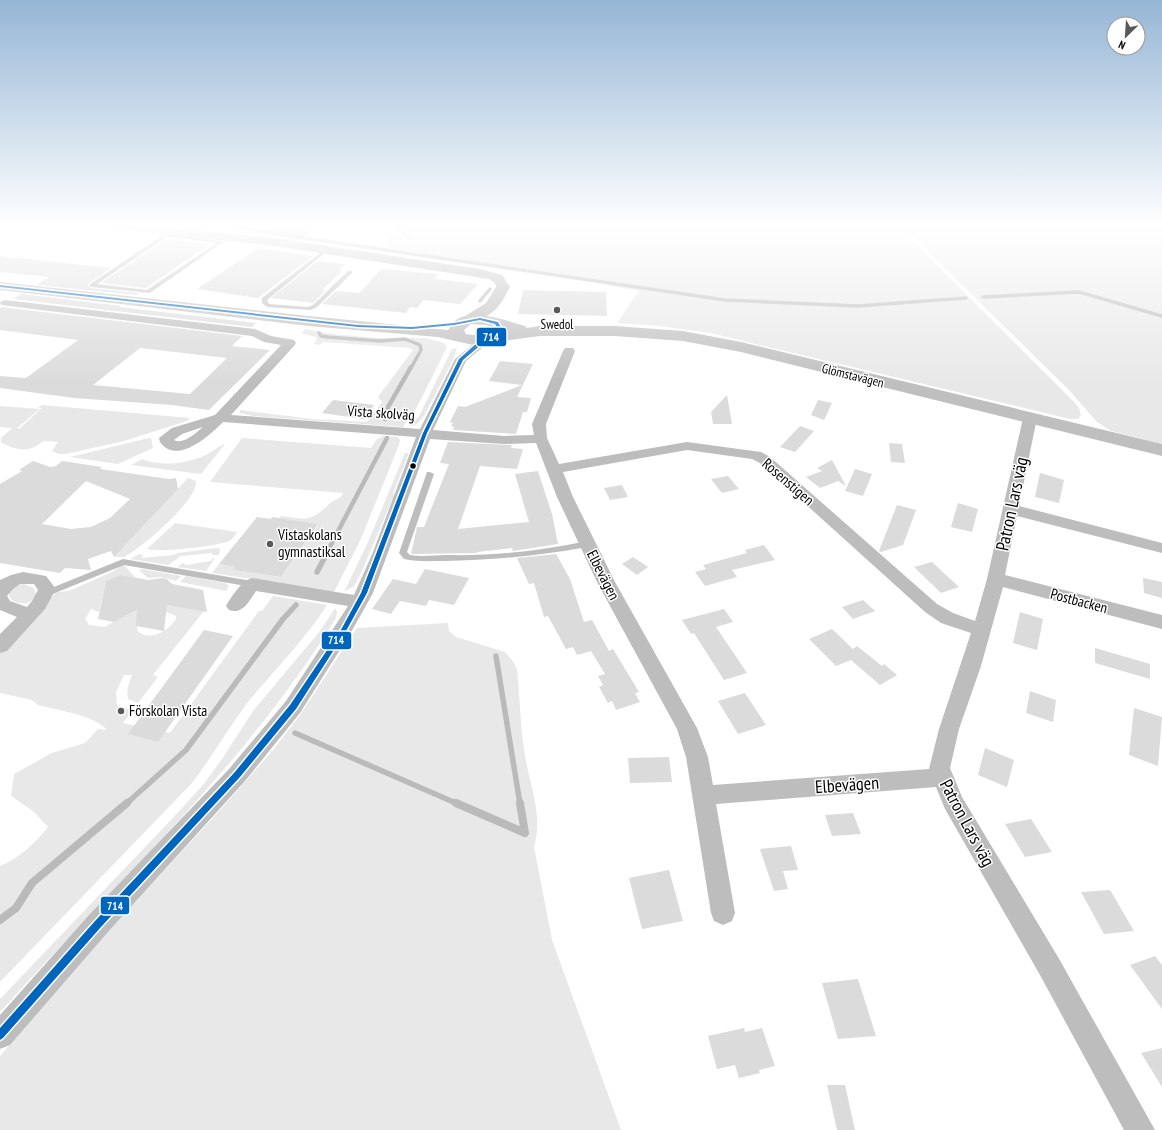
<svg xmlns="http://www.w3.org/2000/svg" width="1162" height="1130" font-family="'PT Sans Narrow',sans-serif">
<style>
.green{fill:#e8e8e8}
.water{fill:#bababa}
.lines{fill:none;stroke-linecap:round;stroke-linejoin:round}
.stream-far3{stroke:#bababa;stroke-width:3.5}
.stream-far2{stroke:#bababa;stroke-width:4.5}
.stream-far1{stroke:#bababa;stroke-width:5.5}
.stream{stroke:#bababa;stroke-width:8}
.building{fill:#dbdbdb;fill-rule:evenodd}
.service{fill:#bdbdbd;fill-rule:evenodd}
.minor{fill:#bdbdbd;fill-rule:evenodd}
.tertiary{fill:#bdbdbd;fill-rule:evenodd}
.secondary{fill:#bfbfbf;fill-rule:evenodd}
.bus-1-casing{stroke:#fff;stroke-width:3}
.bus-1{fill:#0065bd;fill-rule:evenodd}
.poi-dot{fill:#595959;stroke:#fff;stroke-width:1.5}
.bus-dot{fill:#000;stroke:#fff;stroke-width:1.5}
.labels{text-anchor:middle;stroke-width:3;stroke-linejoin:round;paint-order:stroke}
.far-poi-label{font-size:13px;fill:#000;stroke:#fff}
.far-street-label{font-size:13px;fill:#000;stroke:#fff}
.street-label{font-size:15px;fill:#000;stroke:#fff}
.poi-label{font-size:15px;fill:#000;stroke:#fff;text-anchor:start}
.near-street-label{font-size:18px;fill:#000;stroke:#fff}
.line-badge{stroke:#fff;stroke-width:1.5}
.badge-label{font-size:11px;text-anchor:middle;font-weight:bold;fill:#fff}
</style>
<rect width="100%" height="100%" fill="#fff"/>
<g class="green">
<polygon points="206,225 304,225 309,234 302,241"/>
<polygon points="400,225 897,225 1074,402 1079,408 1081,415 1078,419 1070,419 710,333 659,326 617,323 639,291 611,286 605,283 385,247 384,245"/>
<polygon points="901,225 1162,225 1162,444 1111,431 1097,422 1068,389"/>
<polygon points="306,329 333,334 379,338 426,338 444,343 447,347 417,407 403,427 253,416 240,413 240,410 312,419 367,422 382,402 378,397 413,350 410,348 323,342 320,345 314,344 317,339 316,337 301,333"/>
<polygon points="457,348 454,358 424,416 417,424 410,427 419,416 452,349"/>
<path d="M 42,405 L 190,418 L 187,421 L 124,441 L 66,454 L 59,454 L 52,451 L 58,442 L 43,441 C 30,453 16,451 1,442 L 1,438 L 12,428 L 0,427 L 0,406 L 40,409 L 17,428 L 19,429 L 42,408 L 38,408 Z"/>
<path d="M 383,436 L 398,437 L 400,440 L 399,445 L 360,541 L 334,592 L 212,573 L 219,564 L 235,567 L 234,570 L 281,577 L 318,525 L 279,518 L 281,516 C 306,519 310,523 329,504 C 334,499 340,500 343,493 L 210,482 L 242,438 L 371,448 L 377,439 Z"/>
<polygon points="149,438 151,438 153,448 118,464 70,457"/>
<path d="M 225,444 L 201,474 L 131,465 L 142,459 C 162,467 186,464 206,455 C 212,452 218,446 225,444 Z"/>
<polygon points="405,453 408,453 408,455 393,494 397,495 392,500 362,571 354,586 344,592 369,540"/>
<path d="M 188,478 L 196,481 C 198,500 145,544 129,554 L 124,557 L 114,557 Z"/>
<path d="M 175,523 L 237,532 C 235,535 232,540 229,541 C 218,546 158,553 147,549 Z"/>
<polygon points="217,548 220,549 219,555 212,555 212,553 181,556 168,565 130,559 139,554 143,555 142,558 174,555 177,553"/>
<polygon points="215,558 206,571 177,567 183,563 186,565 211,561 212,559"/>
<path d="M 121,565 L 124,565 L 136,578 L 120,575 L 106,581 L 99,612 L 91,609 L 85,619 L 89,625 L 104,627 L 137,610 L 137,630 C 148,643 169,631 176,619 L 176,616 L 166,612 L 167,605 L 204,611 L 153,675 L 158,677 L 138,703 L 128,699 C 126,690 129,683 132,675 L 124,675 L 116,692 L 117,705 L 132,711 L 123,723 L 170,733 L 259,611 L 262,611 L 273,596 L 327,605 C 305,640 274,670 248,702 C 228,728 212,757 192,783 L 0,982 L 0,866 C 20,858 35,843 48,827 L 33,811 L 11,796 L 14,774 L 52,753 L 85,743 L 98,729 L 107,730 C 94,715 57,710 38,705 L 32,700 L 0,693 L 0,652 L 44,607 L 56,592 L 69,591 L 114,571 Z"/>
<polygon points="142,569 181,576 176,581 161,577 148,578 139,570"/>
<polygon points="186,576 225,583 229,586 226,591 180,582"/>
<path d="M 24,584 L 34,588 L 36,594 C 31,606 18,606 10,598 L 9,592 L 17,585 Z"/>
<path d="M 335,608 L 337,612 L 336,618 C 245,766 116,883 0,1012 L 0,999 L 169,822 L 203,785 L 222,759 L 253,711 L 320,631 Z"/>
<path d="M 448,623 L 449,631 L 456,637 L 505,652 L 512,660 L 517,669 C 520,696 520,723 524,749 C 528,782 544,814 534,847 L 552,940 L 621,1130 L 0,1130 L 0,1056 L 63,980 L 222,808 L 273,750 L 300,715 L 357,628 Z"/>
</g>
<path class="water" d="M 278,225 L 302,225 C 306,230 310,233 309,240 L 290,237 L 291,234 L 263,230 Z"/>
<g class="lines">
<g class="stream-far3">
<polyline points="223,225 296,237"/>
<polyline points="304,238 725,300 858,306 966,298"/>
<polyline points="983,297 1079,292 1162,316"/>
<polyline points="480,301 490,289"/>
<polyline points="319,333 321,336 328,337 380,341 405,339 420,345 421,350 411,368"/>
</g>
<g class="stream-far2">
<polyline points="385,419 388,407 411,367"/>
<polyline points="325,556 387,438"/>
</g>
<g class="stream-far1">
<polyline points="317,572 326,555"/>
<polyline points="496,656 520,804"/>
<polyline points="295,733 458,804"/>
<polyline points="126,804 186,750 283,619 296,605"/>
</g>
<g class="stream">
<polyline points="456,803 525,833 520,803"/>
<polyline points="0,920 16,908 32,883 127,803"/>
</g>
</g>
<g class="building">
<polygon points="167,239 210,244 146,288 101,283"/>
<polygon points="259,248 313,256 258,298 197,289"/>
<polygon points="0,256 111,268 88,284 88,286 92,288 139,293 136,295 37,285 49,277 0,272"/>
<polygon points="318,261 346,264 339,270 342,271 322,290 326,290 313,303 271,298"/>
<polygon points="381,269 438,274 435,279 478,284 460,304 424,300 417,308 410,307 406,313 322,304 336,291 360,293"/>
<polygon points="523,290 606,292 607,316 518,314"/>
<polygon points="22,294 121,306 119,307 256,323 252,327 13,299"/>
<path d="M 2,307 L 242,336 L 232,346 L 270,350 L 209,410 L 172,405 L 74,398 L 0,388 L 0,376 L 26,378 L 78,340 L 0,330 L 0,308 ZM 140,348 L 227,358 L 190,394 L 93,385 Z"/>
<polygon points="500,361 533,364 517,397 531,398 527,412 523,412 516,434 453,430 454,427 451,426 453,423 450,422 458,406 465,407 522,385 489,381"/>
<polygon points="727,395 732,424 713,424 711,412"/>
<polygon points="333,400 374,405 364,419 322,413"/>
<polygon points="818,400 832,403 824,420 811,415"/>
<polygon points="800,426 814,431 795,452 780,447"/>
<polygon points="448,442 512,445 511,448 523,449 517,469 480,466 458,529 529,522 515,474 538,471 552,514 558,544 513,551 512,548 477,552 477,553 411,554 417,527 424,527 449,464 440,463"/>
<polygon points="889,443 902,444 905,463 891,462"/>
<polygon points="832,460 846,486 838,481 820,488 806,477 822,471 817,468"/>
<path d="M 33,461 L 50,467 L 56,466 L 62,461 L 102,467 L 100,469 L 169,479 L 176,478 L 178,489 L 114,557 L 111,551 L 88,559 L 91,570 L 65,568 L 60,573 L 0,563 L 0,484 L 22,471 L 19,470 ZM 86,481 L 130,499 L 110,518 L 91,527 L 71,529 L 42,524 Z"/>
<polygon points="855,469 872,474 863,496 845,491"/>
<polygon points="1040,473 1064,480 1059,503 1035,497"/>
<polygon points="728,476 739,489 722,493 711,479"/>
<polygon points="622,485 628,497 610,500 604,488"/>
<polygon points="958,503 978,509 972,532 951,527"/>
<polygon points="897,505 916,510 903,545 881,552 879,551"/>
<polygon points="257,517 271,519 272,517 318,524 281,577 233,570 235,567 219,564"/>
<polygon points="764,545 775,560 732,570 737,577 705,586 695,572 706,569 703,565 747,553 745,550"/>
<polygon points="556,554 570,579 584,622 592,620 609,651 613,649 639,692 635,693 640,702 616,710 612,701 608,703 599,687 603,685 598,676 605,674 591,651 577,655 573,647 566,649 548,616 544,617 534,583 529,584 517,558"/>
<polygon points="633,557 648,567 637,575 622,564"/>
<polygon points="932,562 959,587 941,593 914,567"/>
<polygon points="425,569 469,578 454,605 429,600 426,606 400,601 391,614 372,609 393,579 416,584"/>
<polygon points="120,575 148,580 162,578 167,579 172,584 203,590 207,612 167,605 164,631 136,626 137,610 114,622 98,619 106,581"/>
<polygon points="1143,578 1162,582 1162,598 1144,593"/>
<polygon points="863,600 875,611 853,619 842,607"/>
<polygon points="724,609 733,622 716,627 747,673 724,680 694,633 691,634 682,620"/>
<polygon points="1020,612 1043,619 1037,650 1013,643"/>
<polygon points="832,629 853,649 857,646 882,666 884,664 897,675 880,685 851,660 836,666 809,639"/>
<polygon points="204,630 233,636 158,742 128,734"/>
<polygon points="1095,648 1150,664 1150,679 1095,663"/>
<polygon points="1030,691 1056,700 1053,722 1026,713"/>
<polygon points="745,693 766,725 738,734 718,701"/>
<polygon points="1134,708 1162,717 1158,766 1129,755"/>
<polygon points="985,748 1014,760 1007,787 978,775"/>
<polygon points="669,757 672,782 630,783 628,758"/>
<polygon points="853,813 861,834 832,836 825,815"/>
<polygon points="1031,819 1052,852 1025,857 1005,824"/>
<polygon points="791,846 798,870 783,871 788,889 774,891 760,849"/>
<polygon points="669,870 683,921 642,929 629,878"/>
<polygon points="1110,890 1134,931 1104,934 1081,892"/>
<polygon points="1155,956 1162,965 1162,1009 1130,965"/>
<polygon points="858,979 876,1036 838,1039 822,983"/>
<polygon points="744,1028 745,1032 762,1028 775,1066 759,1070 760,1073 739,1078 735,1065 717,1069 708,1036"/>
<polygon points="1162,1048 1162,1087 1141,1053"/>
<polygon points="827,1085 845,1085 855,1130 837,1130"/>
</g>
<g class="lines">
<g class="service">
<polygon points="390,225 395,225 414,239 410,240"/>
<path d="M 170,230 L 174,231 L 170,234 L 221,241 L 223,242 L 150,293 L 92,287 L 89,285 ZM 167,237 L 217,243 L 147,290 L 97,284 Z"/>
<polygon points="325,249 329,250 267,300 269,304 308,307 313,305 348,271 352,271 352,273 317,307 311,310 267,307 262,303 262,298"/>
<path d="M 427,472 L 430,472 L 434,474 L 407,552 L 410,555 C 422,557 434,555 446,555 C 494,556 540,551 587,541 L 591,544 L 587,547 C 539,556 492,560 444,561 C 430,561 417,562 404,559 L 399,553 Z"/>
<polygon points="123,559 252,581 256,584 252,587 124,565 50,595 47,596 43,593 44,591"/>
</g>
<g class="minor">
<path d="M 5,300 L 255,329 L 271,336 L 294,340 L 296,343 L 294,346 L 231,415 L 420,429 L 455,359 L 483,336 L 487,335 L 493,339 L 466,361 L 433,430 L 504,436 L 534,435 L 532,424 L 563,351 L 565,348 L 573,348 L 575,351 L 546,424 L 547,438 L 559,464 L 687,442 L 761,452 L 770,457 L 937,604 L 953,613 L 975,621 L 987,579 L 1023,418 L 1025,415 L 1035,415 L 1037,418 L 1019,506 L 1162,543 L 1162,553 L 1017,516 L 1005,575 L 1162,615 L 1162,629 L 1003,587 L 981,666 L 959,729 L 950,768 L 962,797 L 1058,957 L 1155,1130 L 1124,1130 L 1040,975 L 945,809 L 936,787 L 716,804 L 735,913 L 732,921 L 723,925 L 714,921 L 711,913 L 686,757 L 677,729 L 597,582 L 557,497 L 536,443 L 504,444 L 430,439 L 373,593 L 350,634 L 300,713 L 245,781 L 107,933 L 10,1045 L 0,1049 L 0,1015 L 89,915 L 229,769 L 286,701 L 348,606 L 256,591 C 249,601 243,615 229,610 L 226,606 C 232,596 241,581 252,578 L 354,595 L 373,552 L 416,437 L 223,422 C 210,435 177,466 160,442 L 159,438 L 172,428 L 215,415 L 281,345 L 264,342 L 252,336 L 1,305 L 0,302 ZM 203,427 C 196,433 183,445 174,440 L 182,434 ZM 687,450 L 752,459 L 760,463 L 925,612 L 941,623 L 971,633 L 939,729 L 929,769 L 713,785 L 708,757 L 697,728 L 615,582 L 573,497 L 563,472 Z"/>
<path d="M 23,572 L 46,576 L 56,589 L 45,609 L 7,651 L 0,653 L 0,634 L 17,617 L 0,610 L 0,580 L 11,575 ZM 20,584 L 34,584 L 38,590 L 32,601 L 27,607 L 10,601 L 7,596 L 13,589 Z"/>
</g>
<path class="tertiary" d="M 109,225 L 148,225 L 274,238 L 480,269 L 502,275 L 510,287 C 506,294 502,303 496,309 C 488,316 472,327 462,324 L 460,321 L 462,318 L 486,303 L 496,287 L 495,283 L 489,279 L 274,246 L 115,229 Z"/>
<path class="secondary" d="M 0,282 L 309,316 L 448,330 C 451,327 453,322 456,320 C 472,308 508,321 525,326 L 527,328 L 540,326 L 615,326 L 683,331 L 741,342 L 1162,444 L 1162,456 L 741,352 L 683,341 L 615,336 L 540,336 L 473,345 L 438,337 L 309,326 L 0,290 ZM 471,324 L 486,325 L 507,331 L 473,335 L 466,334 L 464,330 Z"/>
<defs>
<polygon id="bus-1" points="0,285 358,325 412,327 454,323 480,318 498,322 502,329 499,335 482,344 463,360 427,433 367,593 346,631 296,709 240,777 101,927 3,1038 0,1040 0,1028 95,921 234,773 290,705 342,628 361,593 423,433 459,359 478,342 495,333 498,329 495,324 480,320 454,325 412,329 358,327 0,287"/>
</defs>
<use href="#bus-1" class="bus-1-casing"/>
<use href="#bus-1" class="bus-1"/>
</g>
<linearGradient id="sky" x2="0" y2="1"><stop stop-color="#95b6d6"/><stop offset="0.59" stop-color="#fff"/><stop offset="1" stop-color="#fff" stop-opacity="0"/></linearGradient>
<rect width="1162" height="383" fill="url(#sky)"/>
<g class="poi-dot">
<circle cx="557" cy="310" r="4"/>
<circle cx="270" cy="544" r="4"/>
<circle cx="121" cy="711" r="4"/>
</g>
<circle class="bus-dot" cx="413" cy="466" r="3.5"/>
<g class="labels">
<g class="far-poi-label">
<text x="557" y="329">Swedol</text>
</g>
<g class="far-street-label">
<text transform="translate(853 375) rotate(14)" y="5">Glömstavägen</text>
</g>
<g class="street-label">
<text transform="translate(381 413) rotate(4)" y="5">Vista skolväg</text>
<text transform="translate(788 482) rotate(41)" y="5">Rosenstigen</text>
<text transform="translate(603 575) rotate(63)" y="5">Elbevägen</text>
<text transform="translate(1079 601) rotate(15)" y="5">Postbacken</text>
</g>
<g class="poi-label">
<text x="278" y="540">Vistaskolans<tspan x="278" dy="17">gymnastiksal</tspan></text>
<text x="129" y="716">Förskolan Vista</text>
</g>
<g class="near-street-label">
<text transform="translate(1012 504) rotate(-78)" y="6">Patron Lars väg</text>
<text transform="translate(847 785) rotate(-4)" y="6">Elbevägen</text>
<text transform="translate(967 823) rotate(62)" y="6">Patron Lars väg</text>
</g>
</g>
<g class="line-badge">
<rect x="476" y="327" width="31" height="20" rx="4" fill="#0065bd"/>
<rect x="321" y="631" width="31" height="19" rx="4" fill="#0065bd"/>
<rect x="100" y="896" width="30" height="19" rx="4" fill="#0065bd"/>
</g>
<g class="badge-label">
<text x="491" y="341">714</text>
<text x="336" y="644">714</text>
<text x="115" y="910">714</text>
</g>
<g transform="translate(1126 36) rotate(205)"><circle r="19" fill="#ffffff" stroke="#999999"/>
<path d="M0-3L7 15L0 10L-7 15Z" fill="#595959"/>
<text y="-6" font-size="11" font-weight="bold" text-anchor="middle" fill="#000000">N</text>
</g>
</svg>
